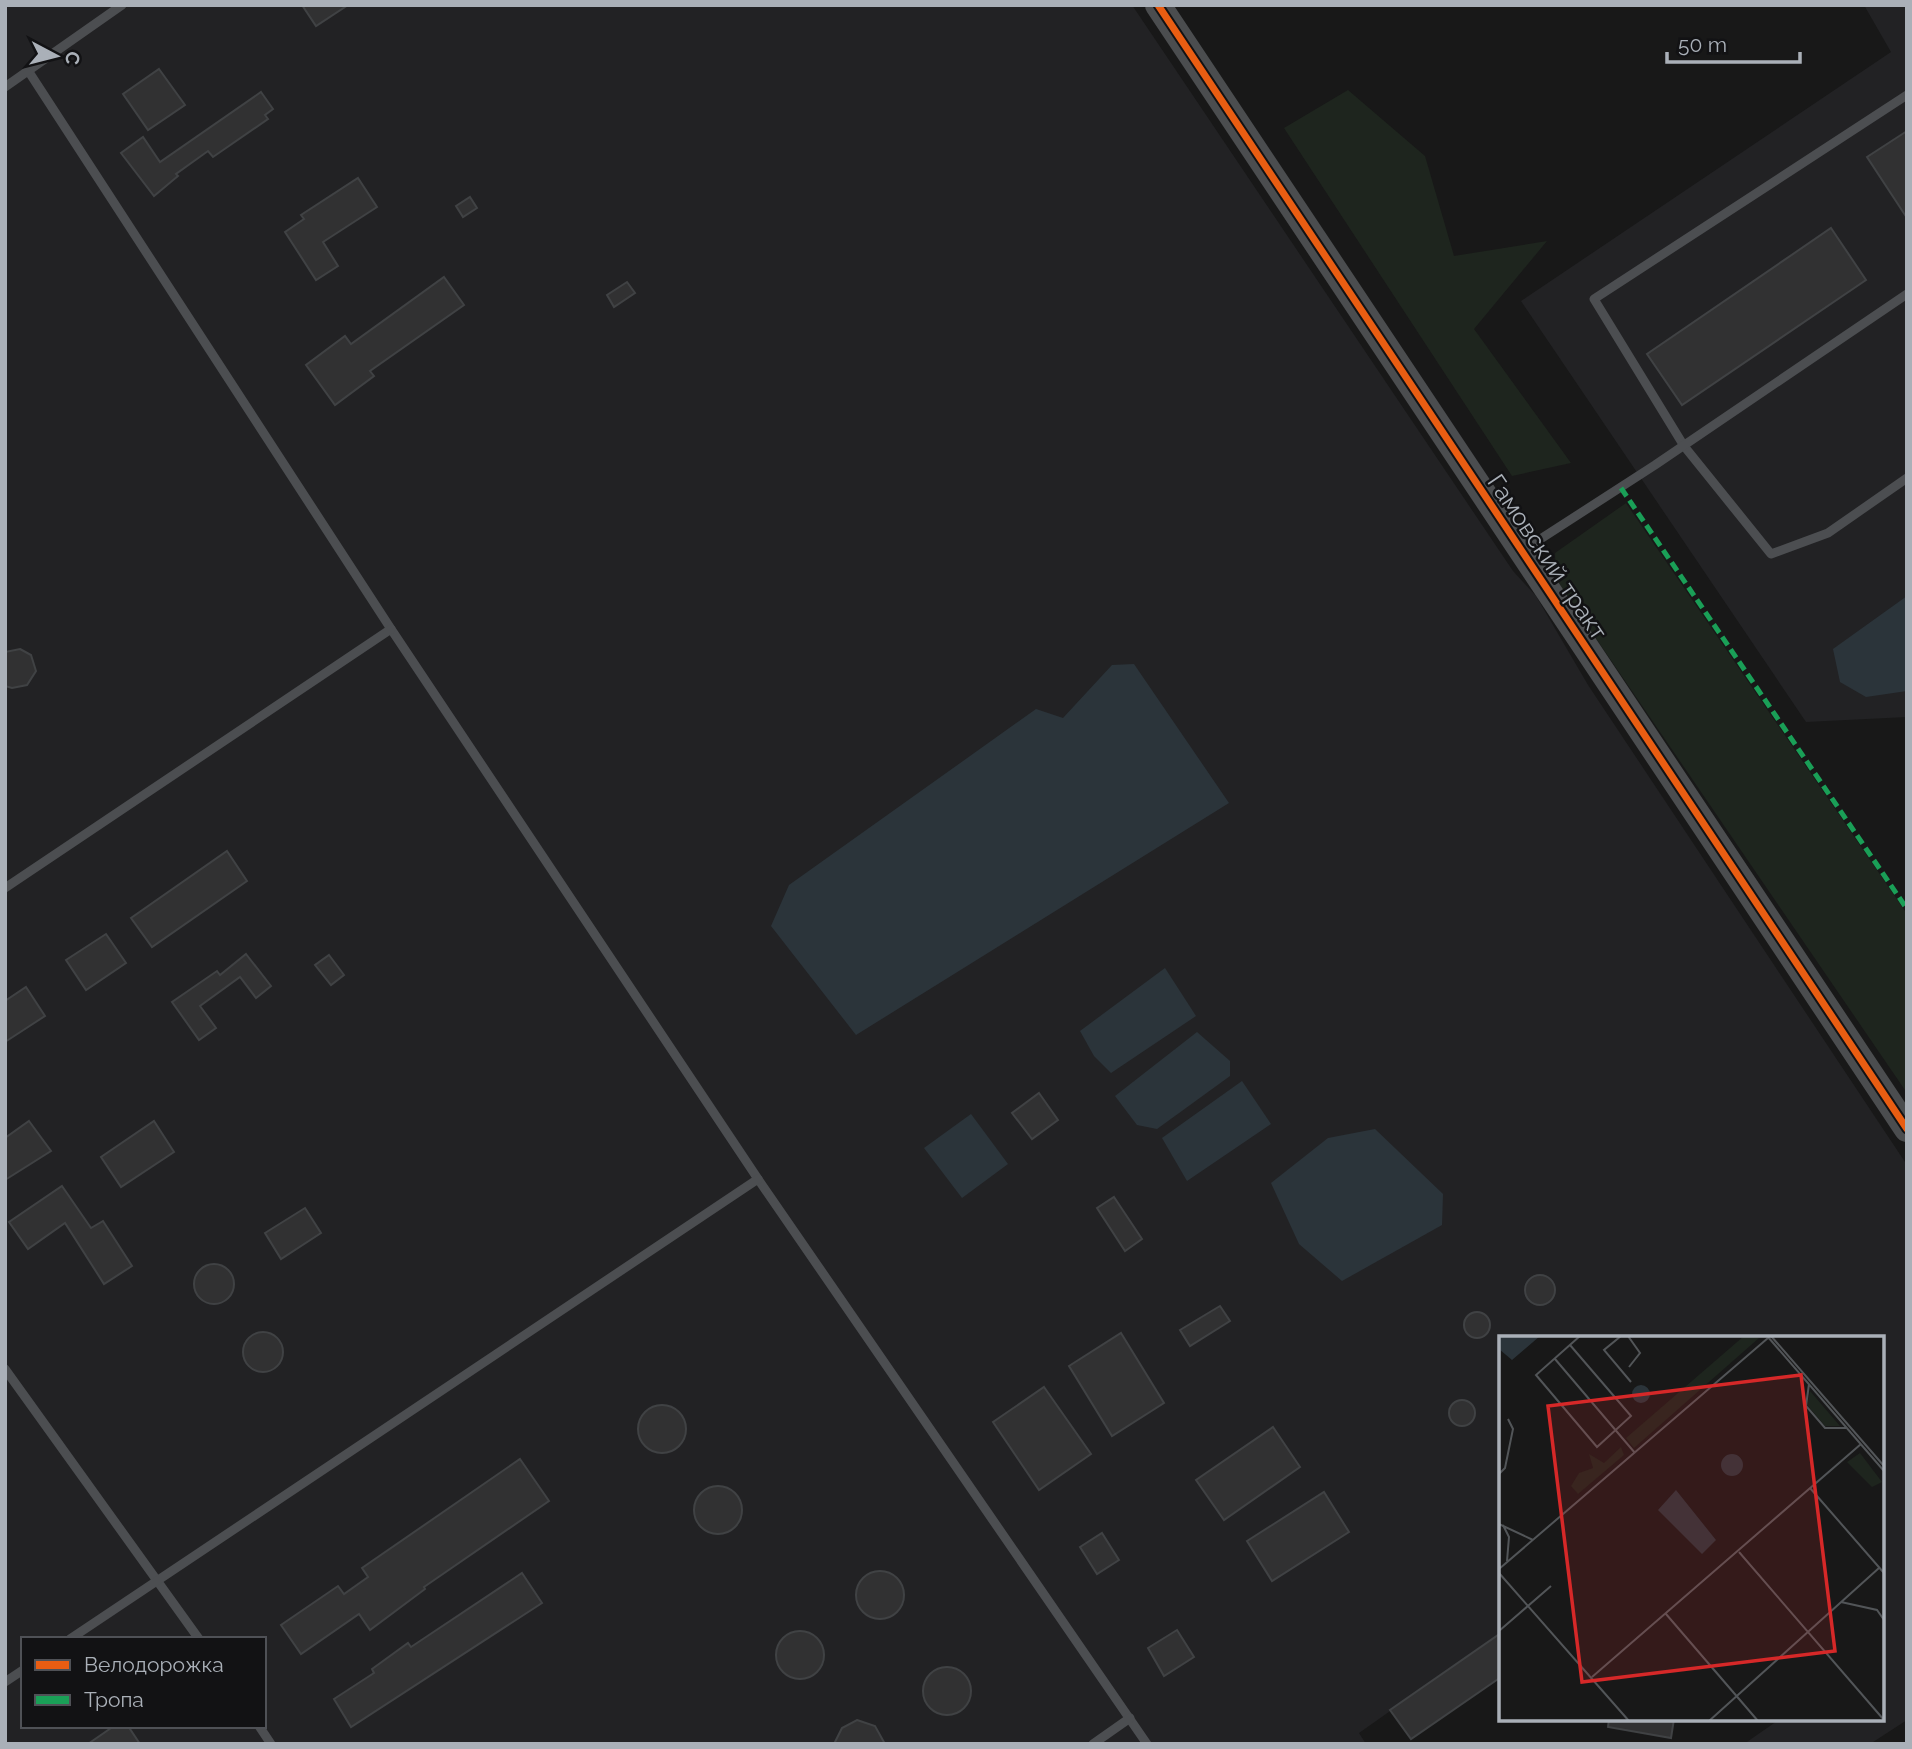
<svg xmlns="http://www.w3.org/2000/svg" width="1912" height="1749" font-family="Raleway,sans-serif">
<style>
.built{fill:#222224;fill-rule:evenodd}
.green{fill:#1e251e}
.water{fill:#2b343a}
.building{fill:#313132;stroke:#404244;stroke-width:2}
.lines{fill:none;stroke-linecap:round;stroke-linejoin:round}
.lane{stroke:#4c4e51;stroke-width:9}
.secondary{stroke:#4b4d4f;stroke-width:26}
.quiet{stroke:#1a9f57;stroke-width:5;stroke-dasharray:10 5;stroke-linecap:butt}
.cycleway-casing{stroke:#121214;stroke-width:11}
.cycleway{stroke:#e95d12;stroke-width:7}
.labels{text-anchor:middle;stroke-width:5;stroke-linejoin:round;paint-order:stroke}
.street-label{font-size:24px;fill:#aab0b8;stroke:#121214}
.inset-road{fill:none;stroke:#525558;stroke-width:2}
.view{fill:#d62828;fill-opacity:0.15;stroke:#d62828;stroke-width:3.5}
.inset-edge{fill:none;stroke:#aab0b8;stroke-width:3.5}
</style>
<rect width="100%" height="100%" fill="#181818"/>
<g class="built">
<path d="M 5,5 L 1132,5 L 1513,571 L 1536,596 L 1588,685 L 1907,1165 L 1907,1720 L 1870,1744 L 1744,1744 L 1780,1719 L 1882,1719 L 1882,1338 L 1501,1338 L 1501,1633 L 1359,1733 L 1366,1744 L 5,1744 ZM 23,1639 L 264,1639 L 264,1726 L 23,1726 Z"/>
<polygon points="1864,5 1907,5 1907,717 1806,722 1521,301 1891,52"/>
</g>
<g class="green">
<polygon points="1348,90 1425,156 1454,256 1547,241 1474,329 1571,463 1512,476 1284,128"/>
<polygon points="1626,503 1907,914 1907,1093 1556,580 1555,553"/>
</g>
<g class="water">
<polygon points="1907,596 1907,691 1866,697 1840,682 1833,649"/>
<polygon points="1134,664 1229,803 856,1035 771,926 789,885 1036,709 1063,718 1112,665"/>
<polygon points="1165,968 1196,1016 1111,1073 1094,1056 1080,1031"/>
<polygon points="1197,1032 1230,1061 1230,1076 1157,1129 1137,1125 1115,1096"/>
<polygon points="1242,1081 1271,1124 1187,1181 1162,1138"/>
<polygon points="971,1114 1008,1164 962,1198 924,1148"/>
<polygon points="1375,1129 1443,1194 1442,1225 1342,1281 1299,1244 1271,1183 1328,1138"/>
</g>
<g class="building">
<polygon points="302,5 348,5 316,26"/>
<polygon points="159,69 185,105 148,130 123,94"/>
<polygon points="261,92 273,109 265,115 268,119 213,157 208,151 176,174 178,176 154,196 121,153 143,137 160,162"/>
<polygon points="1907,131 1907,218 1867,157"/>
<polygon points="358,178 377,207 323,242 338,266 316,280 285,232 304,219 301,215"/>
<polygon points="470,197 477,208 463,217 456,206"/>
<polygon points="1831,228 1866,280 1682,405 1647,354"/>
<polygon points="444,277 464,305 370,371 374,376 335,405 306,365 345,336 351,344"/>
<polygon points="627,282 635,293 614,307 607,295"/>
<polygon points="20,649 31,655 36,671 27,685 12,688 5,686 5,652"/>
<polygon points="227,851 247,881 152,947 131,918"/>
<polygon points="106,934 126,963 86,990 66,960"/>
<polygon points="246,954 271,986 256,998 240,977 200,1006 216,1028 199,1040 172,1002 217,971 220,975"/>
<polygon points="329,955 344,975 331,985 315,965"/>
<polygon points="26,987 45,1016 5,1042 5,1001"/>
<polygon points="1039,1093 1058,1120 1032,1139 1012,1113"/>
<polygon points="29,1121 51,1151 5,1180 5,1138"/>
<polygon points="154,1121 174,1152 121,1187 101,1157"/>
<polygon points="62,1186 91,1228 103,1221 132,1266 104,1284 65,1223 28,1249 9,1222"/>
<polygon points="1114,1197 1142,1239 1125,1251 1097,1208"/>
<polygon points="305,1208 321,1233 281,1259 265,1233"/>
<circle cx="214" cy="1284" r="20"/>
<circle cx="1540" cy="1290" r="15"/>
<polygon points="1220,1306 1230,1321 1190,1346 1180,1330"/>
<circle cx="1477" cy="1325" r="13"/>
<circle cx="263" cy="1352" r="20"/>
<polygon points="1121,1333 1164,1403 1112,1436 1069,1366"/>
<polygon points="1044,1387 1091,1454 1039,1490 993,1422"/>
<circle cx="1462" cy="1413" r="13"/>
<circle cx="662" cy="1429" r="24"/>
<polygon points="1273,1427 1300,1467 1224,1520 1196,1480"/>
<polygon points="520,1459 549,1501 424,1587 425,1589 370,1630 359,1614 301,1654 281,1625 338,1586 344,1594 368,1577 362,1568"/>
<circle cx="718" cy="1510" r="24"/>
<polygon points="1324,1492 1349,1532 1272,1581 1247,1541"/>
<polygon points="1102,1533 1119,1560 1097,1574 1080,1547"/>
<circle cx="880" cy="1595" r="24"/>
<polygon points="522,1573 542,1603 351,1727 334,1699 374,1673 372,1669 408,1643 411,1647"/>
<polygon points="1177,1630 1194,1657 1164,1676 1148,1648"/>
<circle cx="800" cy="1655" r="24"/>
<polygon points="1501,1633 1501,1677 1411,1739 1390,1710"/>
<circle cx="947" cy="1691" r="24"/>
<polygon points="1609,1719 1674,1719 1671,1738 1608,1727"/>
<polygon points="857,1720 875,1726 885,1744 834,1744 842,1728"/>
<polygon points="114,1726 128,1726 140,1744 88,1744"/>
</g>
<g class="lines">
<g class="lane">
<polyline points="29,72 391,629 758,1179 1147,1744"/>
<polyline points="5,87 122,5"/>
<polyline points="1907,95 1594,299 1684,446 1771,554 1828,533 1907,478"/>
<polyline points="1525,549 1655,465 1907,294"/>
<polyline points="5,888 391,629"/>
<polyline points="5,1369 199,1639"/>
<polyline points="70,1639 758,1179"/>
<polyline points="5,1682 23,1670"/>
<polyline points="259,1726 271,1744"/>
<polyline points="1093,1744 1130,1718"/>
</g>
<polyline class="secondary" points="1158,5 1907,1129"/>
<polyline class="quiet" points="1621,488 1907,909"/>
<defs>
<polyline id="cycleway" points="1158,5 1907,1129"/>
</defs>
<use href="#cycleway" class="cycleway-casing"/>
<use href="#cycleway" class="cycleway"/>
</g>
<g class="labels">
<g class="street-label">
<text transform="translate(1547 557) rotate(56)" y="8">Гамовский тракт</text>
</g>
</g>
<g transform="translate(1499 1336)">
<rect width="385" height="385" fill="#181818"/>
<path d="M 245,0 L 260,2 L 135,112 L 127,102 ZM 311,55 L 341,90 L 326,90 L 308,69 ZM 122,111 L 125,119 L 79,158 L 72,150 L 80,137 L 94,132 L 90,118 L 105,127 ZM 361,117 L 383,146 L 373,151 L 348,126 Z" fill="#1e251e"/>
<path d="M 0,0 L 41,0 L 13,24 L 0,13 ZM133 58a9 9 0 1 1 18 0a9 9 0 1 1-18 0ZM222 129a11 11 0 1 1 22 0a11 11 0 1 1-22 0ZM 177,154 L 217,204 L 203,218 L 159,174 Z" fill="#2b343a"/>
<path class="inset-road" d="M 122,0 L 105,14 L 132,46M 129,0 L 141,17 L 130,31M 272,0 L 385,130M 269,1 L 385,135M 71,9 L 132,80 L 98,111 L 37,39 L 81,0M 56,23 L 136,117M 310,48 L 307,70 L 326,92 L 347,92M 0,138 L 6,132 L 14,93 L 9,83M 311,152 L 385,237M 0,188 L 34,204M 4,189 L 10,201 L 8,225M 240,216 L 385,384M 0,233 L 269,2M 0,237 L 130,385M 342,266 L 378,274 L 385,284M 167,278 L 259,385M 0,295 L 52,250M 93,341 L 362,108M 210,385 L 380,232"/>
<path class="view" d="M 302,39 L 336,315 L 83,346 L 49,70 Z"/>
<rect width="385" height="385" class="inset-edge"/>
</g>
<rect width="1912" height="1749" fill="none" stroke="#aab0b8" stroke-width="14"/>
<rect x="21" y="1637" width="245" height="91" fill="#121214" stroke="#4f5156" stroke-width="2"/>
<rect x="35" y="1660" width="35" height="10" fill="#e95d12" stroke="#4f5156" stroke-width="2"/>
<text x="84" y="1672" font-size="21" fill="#aab0b8">Велодорожка</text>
<rect x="35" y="1695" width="35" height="10" fill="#1a9f57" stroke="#4f5156" stroke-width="2"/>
<text x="84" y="1707" font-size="21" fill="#aab0b8">Тропа</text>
<g transform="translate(56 56) rotate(97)" stroke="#121214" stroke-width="5" paint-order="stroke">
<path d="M0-5L12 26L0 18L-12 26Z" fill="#aab0b8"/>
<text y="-10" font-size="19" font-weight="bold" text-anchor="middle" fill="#aab0b8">С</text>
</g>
<path d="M1667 52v10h133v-10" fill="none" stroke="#aab0b8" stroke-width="3.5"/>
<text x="1678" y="52" font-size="21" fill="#aab0b8" stroke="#121214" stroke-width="5" paint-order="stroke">50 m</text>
</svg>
